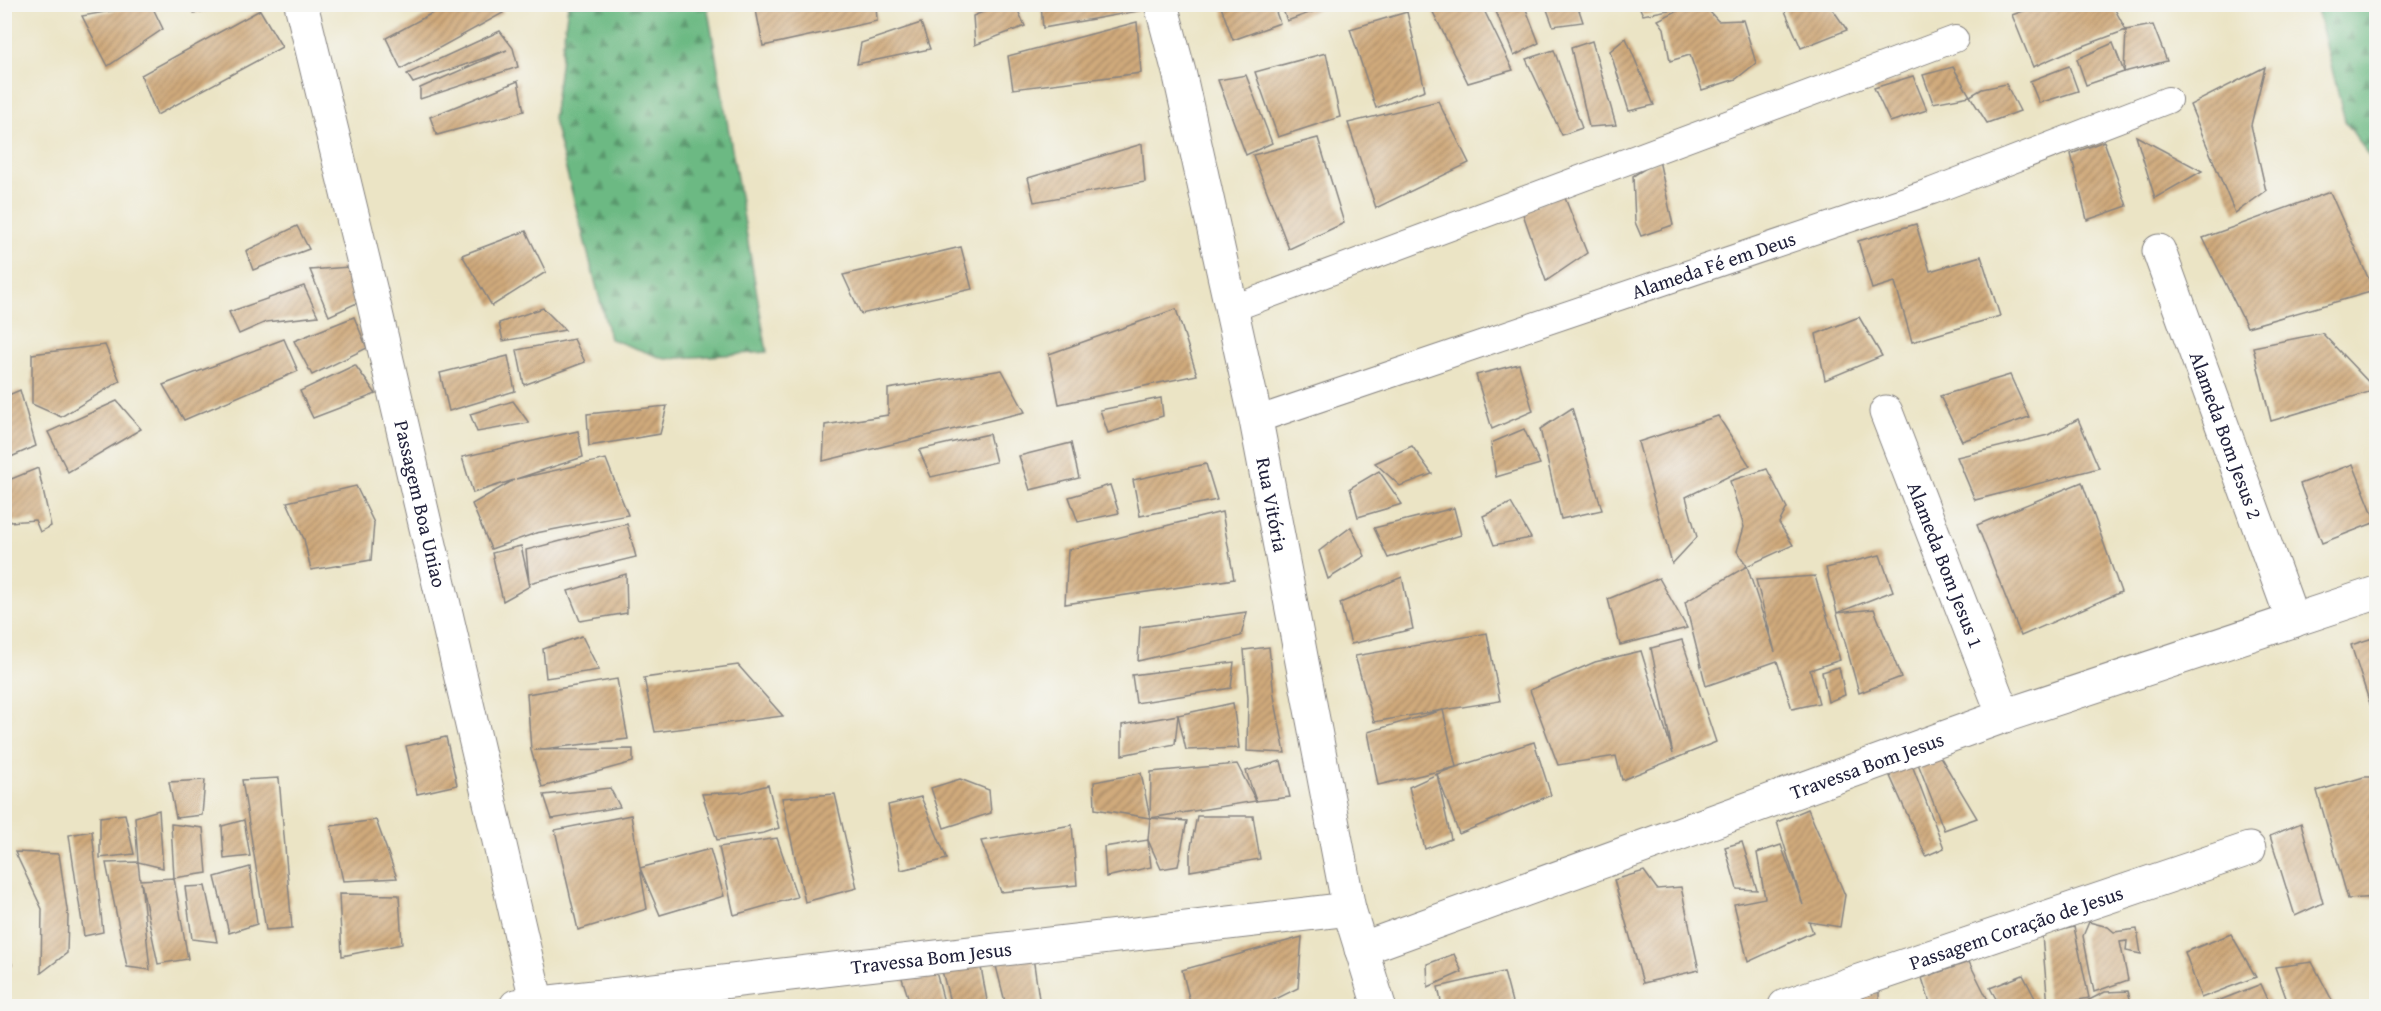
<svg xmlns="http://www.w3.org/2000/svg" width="2381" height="1011" font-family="'Gentium Book Plus',serif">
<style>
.forest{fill:url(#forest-firs);stroke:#476e5f;stroke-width:1.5}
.building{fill:url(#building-hatch)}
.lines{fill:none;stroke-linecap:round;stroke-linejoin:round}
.lane-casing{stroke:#868380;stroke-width:28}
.street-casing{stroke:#868380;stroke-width:35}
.lane{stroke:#fff;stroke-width:26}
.street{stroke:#fff;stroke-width:33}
.labels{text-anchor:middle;stroke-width:4.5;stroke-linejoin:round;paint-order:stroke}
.street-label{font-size:20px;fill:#22223b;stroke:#f6f6f2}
</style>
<defs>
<pattern id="forest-firs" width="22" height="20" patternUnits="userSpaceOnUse" patternTransform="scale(1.5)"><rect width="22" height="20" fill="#6cb983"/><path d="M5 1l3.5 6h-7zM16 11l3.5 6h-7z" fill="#58966c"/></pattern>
<pattern id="building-hatch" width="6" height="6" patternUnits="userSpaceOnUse" patternTransform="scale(1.5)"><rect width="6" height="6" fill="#d0aa7c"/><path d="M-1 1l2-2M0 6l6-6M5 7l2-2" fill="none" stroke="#a88a67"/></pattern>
</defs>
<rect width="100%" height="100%" fill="#f6f6f2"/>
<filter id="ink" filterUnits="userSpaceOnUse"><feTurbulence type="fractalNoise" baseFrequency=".0167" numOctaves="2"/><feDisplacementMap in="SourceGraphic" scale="12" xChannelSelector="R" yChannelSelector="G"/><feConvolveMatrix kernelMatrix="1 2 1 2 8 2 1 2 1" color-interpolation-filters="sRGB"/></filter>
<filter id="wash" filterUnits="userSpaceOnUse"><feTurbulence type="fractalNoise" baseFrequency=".008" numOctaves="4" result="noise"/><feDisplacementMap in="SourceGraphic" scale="24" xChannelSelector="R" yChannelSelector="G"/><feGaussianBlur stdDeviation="1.35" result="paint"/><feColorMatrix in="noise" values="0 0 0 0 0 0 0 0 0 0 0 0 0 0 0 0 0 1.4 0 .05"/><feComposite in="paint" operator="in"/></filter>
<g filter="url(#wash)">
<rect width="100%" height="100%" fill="#ebe4c5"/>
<g class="forest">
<polygon points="568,5 707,5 767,352 665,359 610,339 553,119"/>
<polygon points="2316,5 2376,5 2376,166 2345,121"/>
</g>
<g id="blocks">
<g class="building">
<polygon points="151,4 163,29 108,66 82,16"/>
<polygon points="188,4 230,4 231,6 194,13"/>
<polygon points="449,4 500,4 503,13 401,69 386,38"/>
<polygon points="783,4 876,4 877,21 763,46 756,10"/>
<polygon points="1003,4 1015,4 1025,26 975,45 973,16"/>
<polygon points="1041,4 1143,4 1144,10 1043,28"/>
<polygon points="1220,4 1273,4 1280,23 1233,40"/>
<polygon points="1281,4 1331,4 1331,5 1287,21"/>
<polygon points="1434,4 1481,4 1513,70 1468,83 1430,6"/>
<polygon points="1493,4 1524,4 1539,43 1514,56"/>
<polygon points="1545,4 1577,4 1583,22 1553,26"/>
<polygon points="1638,4 1672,4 1674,9 1643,15"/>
<polygon points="1691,4 1703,4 1718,21 1743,20 1756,63 1736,79 1702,90 1690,55 1670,61 1664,28 1658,20"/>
<polygon points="1782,4 1829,4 1847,30 1801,48"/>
<polygon points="2043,4 2112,4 2126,30 2067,52 2033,67 2012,15"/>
<polygon points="260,10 282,47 157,115 141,75"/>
<polygon points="1407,12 1425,90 1376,108 1350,29"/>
<polygon points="1137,22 1141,73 1013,89 1008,56"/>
<polygon points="921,23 930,49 857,64 861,43"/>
<polygon points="2153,25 2167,61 2124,72 2126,30"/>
<polygon points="500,31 513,48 518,67 420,99 420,88 507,50 413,83 407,74"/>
<polygon points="1626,38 1654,105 1629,111 1610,51"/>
<polygon points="1592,41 1616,125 1589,127 1571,48"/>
<polygon points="2113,43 2124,72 2086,85 2077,59"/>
<polygon points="1554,50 1582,128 1562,135 1526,59"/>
<polygon points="1326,53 1340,117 1278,137 1255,72"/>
<polygon points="2069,66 2078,91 2039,103 2030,81"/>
<polygon points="1953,67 1970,96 1933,103 1923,75"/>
<polygon points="2265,67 2251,125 2266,191 2235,213 2190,105"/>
<polygon points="1246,75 1272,143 1246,155 1218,80"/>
<polygon points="1913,76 1927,110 1890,122 1874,88"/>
<polygon points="518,81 524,111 437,135 430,117"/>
<polygon points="2006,84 2020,111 1987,123 1970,96 1982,89"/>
<polygon points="1438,101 1469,163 1376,208 1348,123"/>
<polygon points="2136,136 2202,171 2155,198"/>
<polygon points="1318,138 1344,223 1289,249 1253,155"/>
<polygon points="2104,141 2127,206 2087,220 2071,154"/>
<polygon points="1142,144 1145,182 1034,202 1028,178"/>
<polygon points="1659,160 1673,225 1641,236 1635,222 1633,176"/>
<polygon points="2330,192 2374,291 2247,327 2203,238"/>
<polygon points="1563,193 1587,253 1546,281 1522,211"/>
<polygon points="1916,224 1930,271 1981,256 2000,316 1912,342 1895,282 1872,289 1858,241"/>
<polygon points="297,226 309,249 253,270 246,251"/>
<polygon points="526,231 546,272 492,306 462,255"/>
<polygon points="961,247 972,289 861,314 843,275"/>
<polygon points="349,267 372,296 329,316 310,270"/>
<polygon points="304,286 318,316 266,322 239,334 229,312"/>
<polygon points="543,308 565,330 503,341 499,323"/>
<polygon points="1176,309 1197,375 1059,404 1049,354"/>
<polygon points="354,317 367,348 312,375 294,341"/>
<polygon points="1859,317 1882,356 1825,380 1816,334"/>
<polygon points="2322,333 2376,390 2271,421 2253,347"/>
<polygon points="284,339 298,371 184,420 163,385"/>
<polygon points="574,339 585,362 524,385 517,350"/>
<polygon points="105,345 120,381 61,417 32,404 32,354"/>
<polygon points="508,356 515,391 449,411 440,373"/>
<polygon points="1519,364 1533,411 1492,429 1476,375"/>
<polygon points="355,365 376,394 313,418 300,391"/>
<polygon points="1002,370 1025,412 823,461 825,425 888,415 888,389"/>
<polygon points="2010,375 2029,417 1962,441 1940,396"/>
<polygon points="20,390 36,446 4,460 4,397"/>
<polygon points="1161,398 1163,416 1108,433 1100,410"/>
<polygon points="117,401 141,429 68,472 48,432"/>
<polygon points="513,401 529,423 477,432 470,414"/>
<polygon points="667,406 660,434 589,446 587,414"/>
<polygon points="1572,408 1602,510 1561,519 1540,429"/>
<polygon points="1718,416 1750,466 1686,497 1697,537 1672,564 1638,442"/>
<polygon points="2078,419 2099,468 1975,500 1957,457 2048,435"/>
<polygon points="1524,429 1540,464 1496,477 1491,443"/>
<polygon points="578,431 583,457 516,479 606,459 628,515 536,533 491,549 472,504 514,480 473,493 462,457"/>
<polygon points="989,434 996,462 931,477 919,450"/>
<polygon points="1071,443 1079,478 1030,490 1019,456"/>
<polygon points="1412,446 1432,474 1400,486 1375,463"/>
<polygon points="1206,464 1217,500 1140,516 1133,480"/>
<polygon points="2353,464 2376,522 2322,543 2300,484"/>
<polygon points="38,468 51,526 40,532 35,520 10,522 4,502 4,482"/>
<polygon points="1767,469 1787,508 1779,523 1793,545 1747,566 1737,551 1744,527 1730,481"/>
<polygon points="1379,471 1402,504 1358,517 1350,488"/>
<polygon points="2082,482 2121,592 2021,636 1977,525"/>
<polygon points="1110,485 1119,513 1078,522 1069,497"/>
<polygon points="356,486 374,523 371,560 311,570 304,539 287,502"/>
<polygon points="1511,503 1531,538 1494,545 1483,516"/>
<polygon points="1454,508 1461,535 1388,558 1374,528"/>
<polygon points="1222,512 1234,579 1065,604 1068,550"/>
<polygon points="627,524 636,557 529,583 530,586 503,601 492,553 521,546 529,582 526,550"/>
<polygon points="1351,527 1365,556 1328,579 1319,551"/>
<polygon points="1880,555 1893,591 1837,613 1826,568"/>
<polygon points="1747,566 1775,652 1756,580 1815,576 1840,660 1810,670 1819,703 1792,709 1777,661 1706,686 1685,602"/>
<polygon points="626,574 627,613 580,621 568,591"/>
<polygon points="1402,577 1413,629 1351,644 1340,603"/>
<polygon points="1659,578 1687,628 1620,645 1608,599"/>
<polygon points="1874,609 1901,677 1859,693 1837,613"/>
<polygon points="1247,612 1241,636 1138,661 1140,627"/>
<polygon points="1487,633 1500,701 1443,710 1456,767 1534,742 1551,795 1459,834 1437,774 1456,767 1378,785 1368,732 1443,710 1374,722 1355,656"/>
<polygon points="582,636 599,670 546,678 543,649"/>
<polygon points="2376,637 2376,715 2374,716 2351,645"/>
<polygon points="1682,640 1716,742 1622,780 1616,756 1558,765 1530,690 1595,662 1641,651 1673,754 1651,648"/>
<polygon points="1269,647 1274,696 1285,753 1247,751 1248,698 1244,650"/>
<polygon points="1234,662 1231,688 1136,703 1132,675"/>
<polygon points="738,665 783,716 655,732 644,678"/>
<polygon points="1839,667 1845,695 1828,702 1822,672"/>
<polygon points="617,679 628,739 534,750 633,749 633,762 542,787 531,750 527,694"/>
<polygon points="1233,703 1239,748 1186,750 1178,715"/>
<polygon points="1178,715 1175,744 1122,755 1122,725"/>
<polygon points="446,737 457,785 417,794 406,746"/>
<polygon points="1907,752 1944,848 1926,856 1885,765"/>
<polygon points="1938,753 1977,818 1944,830 1917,761"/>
<polygon points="1281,761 1290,797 1256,801 1246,771"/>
<polygon points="1237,764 1256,801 1150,818 1151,772"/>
<polygon points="1141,773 1150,818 1095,809 1094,782"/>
<polygon points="1437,774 1451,839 1425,849 1409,787"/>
<polygon points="2364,777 2376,777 2376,897 2348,899 2317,791"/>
<polygon points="279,778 292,928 266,930 242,780"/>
<polygon points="960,779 989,790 991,813 944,828 931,788"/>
<polygon points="205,780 202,815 176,818 169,782"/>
<polygon points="768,785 779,828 764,833 717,840 702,794 743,792"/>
<polygon points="610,788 620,807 552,819 544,795"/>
<polygon points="835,794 857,888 805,902 782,798"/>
<polygon points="921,797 947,859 901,870 888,805"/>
<polygon points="1808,809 1845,895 1840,927 1809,922 1813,932 1748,962 1734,904 1765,898 1757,853 1781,845 1803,905 1777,822"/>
<polygon points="159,810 163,868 138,862 135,817"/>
<polygon points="125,814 134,854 100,858 100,817"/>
<polygon points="631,815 640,868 710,849 724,896 660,915 640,868 647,909 578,930 555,830"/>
<polygon points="1197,816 1253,816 1260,859 1190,871 1190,852"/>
<polygon points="1150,818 1187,821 1178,866 1161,869 1148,840"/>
<polygon points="244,820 250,856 224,859 222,826"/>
<polygon points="376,820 397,878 343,881 331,826"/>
<polygon points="2301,823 2323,903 2295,916 2270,836"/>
<polygon points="171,824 203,828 207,873 174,878"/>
<polygon points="1072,825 1077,885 1001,892 981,841"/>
<polygon points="92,831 103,932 84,936 69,835"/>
<polygon points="777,838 797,897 734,915 719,847"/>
<polygon points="1148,840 1151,867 1106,877 1104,847"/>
<polygon points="1742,842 1757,890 1737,889 1725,847"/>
<polygon points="15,852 59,854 68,916 67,953 41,973 42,909"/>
<polygon points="138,862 140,880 174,878 188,959 158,964 141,882 150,970 127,967 106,863"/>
<polygon points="250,867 257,924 229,933 215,877"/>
<polygon points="1644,871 1657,889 1681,887 1699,970 1643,983 1614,880"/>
<polygon points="205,886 217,942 192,939 185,887"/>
<polygon points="339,894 399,895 402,944 342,956"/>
<polygon points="2089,922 2108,927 2114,932 2137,929 2141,954 2126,951 2127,941 2120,942 2128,980 2094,992 2083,936"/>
<polygon points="2074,927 2089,998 2048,1006 2042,935"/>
<polygon points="2231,934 2256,977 2201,998 2185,952"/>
<polygon points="4,935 12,965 4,967"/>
<polygon points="1302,937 1298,988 1262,1006 1191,1006 1182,970"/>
<polygon points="1454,954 1462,972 1428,987 1427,964"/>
<polygon points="979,956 988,1006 951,1006 941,967"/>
<polygon points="1033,957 1040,1006 1006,1006 995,962"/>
<polygon points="1969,962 1991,1006 1931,1006 1922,978"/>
<polygon points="2312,962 2335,1006 2289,1006 2275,967"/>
<polygon points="934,964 945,1006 911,1006 899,969"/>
<polygon points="1504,972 1513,1006 1442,1006 1438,987"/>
<polygon points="2023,975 2039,1006 2000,1006 1990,988"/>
<polygon points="2261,984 2271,1006 2205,1006"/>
<polygon points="2128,991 2132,1006 2088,1006 2087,1001 2105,992"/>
<polygon points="1879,992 1879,1006 1822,1006"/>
<polygon points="884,1003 884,1006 868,1006 868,1005"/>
</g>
</g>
</g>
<g filter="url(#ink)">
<use href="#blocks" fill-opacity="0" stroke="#868380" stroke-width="1.5"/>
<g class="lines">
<defs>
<g id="lane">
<polyline points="1231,309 1955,39"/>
<path id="s1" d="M 1256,420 L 1932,191 L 2168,100"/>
</g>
<g id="street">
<path id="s2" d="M 301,4 L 372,296 L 537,1004"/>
<path id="s3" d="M 1161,4 L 1180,76 L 1256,420 L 1349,909 L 1379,1006"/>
<path id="s4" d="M 2159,251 L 2293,621"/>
<path id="s5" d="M 1886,412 L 2004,716"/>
<path id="s6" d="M 1361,949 L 2004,716 L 2376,593"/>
<path id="s7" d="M 516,1006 L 1349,909"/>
<path id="s8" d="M 1785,1006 L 2249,849"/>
</g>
</defs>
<use href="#lane" class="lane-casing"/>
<use href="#street" class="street-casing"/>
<use href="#lane" class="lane"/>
<use href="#street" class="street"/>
</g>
</g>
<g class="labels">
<g class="street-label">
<text dy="7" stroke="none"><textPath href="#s1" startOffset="483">Alameda Fé em Deus</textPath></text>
<text dy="7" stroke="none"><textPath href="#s4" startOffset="196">Alameda Bom Jesus 2</textPath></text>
<text dy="7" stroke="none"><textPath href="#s2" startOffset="514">Passagem Boa Uniao</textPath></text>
<text dy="7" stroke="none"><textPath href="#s3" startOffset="513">Rua Vitória</textPath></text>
<text dy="7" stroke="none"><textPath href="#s5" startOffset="164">Alameda Bom Jesus 1</textPath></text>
<text dy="7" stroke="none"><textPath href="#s6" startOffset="538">Travessa Bom Jesus</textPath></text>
<text dy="7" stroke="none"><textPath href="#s8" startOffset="244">Passagem Coração de Jesus</textPath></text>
<text dy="7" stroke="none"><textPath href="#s7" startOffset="418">Travessa Bom Jesus</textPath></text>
</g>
</g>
<rect width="2381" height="1011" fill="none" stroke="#f6f6f2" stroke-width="24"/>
</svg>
